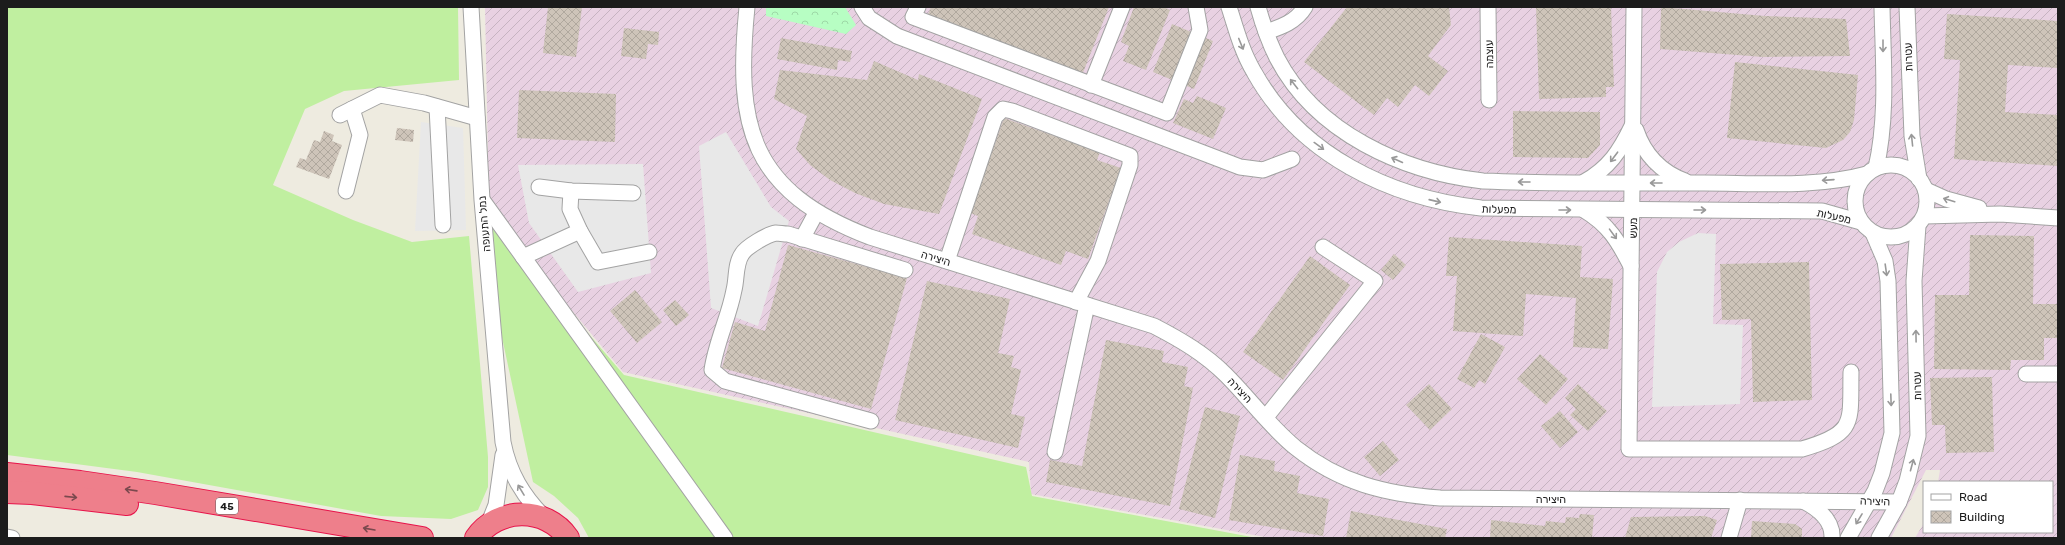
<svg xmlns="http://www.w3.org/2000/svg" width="2065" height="545" font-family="Rubik,'Noto Sans Hebrew',sans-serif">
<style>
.industrial{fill:url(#industrial-furrows)}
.grass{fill:#c0efa0}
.park{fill:url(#park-crowns)}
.parking{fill:#e8e8e8}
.building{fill:url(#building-cross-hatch)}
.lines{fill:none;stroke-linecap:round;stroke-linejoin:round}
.minor-casing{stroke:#a3a3a3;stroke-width:17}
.highway-casing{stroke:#e7134a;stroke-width:24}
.minor{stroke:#fff;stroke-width:15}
.highway{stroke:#ee7f8b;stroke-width:22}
.oneway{stroke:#999}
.oneway2{stroke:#7a494e}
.labels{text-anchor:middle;stroke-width:3;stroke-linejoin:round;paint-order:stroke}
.shield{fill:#fff;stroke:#606060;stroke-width:1}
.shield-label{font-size:10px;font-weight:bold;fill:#1c1c1c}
.street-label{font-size:11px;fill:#1c1c1c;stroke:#fff}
</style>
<defs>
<pattern id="industrial-furrows" width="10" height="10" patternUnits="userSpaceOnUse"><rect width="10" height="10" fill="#e8d1e2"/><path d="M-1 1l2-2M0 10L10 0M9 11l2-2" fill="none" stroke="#c6b3c1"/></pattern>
<pattern id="park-crowns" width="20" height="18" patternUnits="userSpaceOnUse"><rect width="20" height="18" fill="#b7fec3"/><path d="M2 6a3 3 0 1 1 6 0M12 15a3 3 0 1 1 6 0" fill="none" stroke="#9dd9a7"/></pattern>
<pattern id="building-cross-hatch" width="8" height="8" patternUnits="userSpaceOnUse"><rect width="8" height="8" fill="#cec4b9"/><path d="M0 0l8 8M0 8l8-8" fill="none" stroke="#b0a89e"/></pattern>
</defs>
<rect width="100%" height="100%" fill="#eeebe0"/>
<polygon class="industrial" points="485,7 2058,7 2058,538 1915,538 1924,523 1924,532 2052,532 2052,482 1938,482 1940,470 1926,470 1891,538 1270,538 1031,494 1029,462 623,372 489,211"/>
<g class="grass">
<polygon points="7,7 458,7 459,80 344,91 305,109 273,185 353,220 412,242 469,236 488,457 488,487 478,510 451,519 381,516 137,472 7,455"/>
<polygon points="490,219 624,375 1026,467 1032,496 1257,538 589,538 578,518 554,496 533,482 500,328"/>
</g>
<polygon class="park" points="766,7 845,7 856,25 846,34 766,16"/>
<g class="parking">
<polygon points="421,122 463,128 466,230 415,231"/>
<polygon points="726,132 771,207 789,221 758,326 711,308 699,146"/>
<polygon points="643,164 651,273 578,292 529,223 518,165"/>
<polygon points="1698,233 1716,234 1713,324 1743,325 1740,404 1652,407 1657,272 1667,252 1679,242"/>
</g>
<g class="building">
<polygon points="548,7 582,7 576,57 543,53"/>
<polygon points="931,7 1109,7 1082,75 928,14"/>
<polygon points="1134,7 1164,7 1170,10 1146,70 1123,61 1129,46 1121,42"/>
<polygon points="1347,7 1449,7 1451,25 1428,56 1448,71 1429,96 1415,85 1398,107 1387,98 1374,115 1304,62"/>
<polygon points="1536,7 1611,7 1614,87 1606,87 1606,97 1539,99"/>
<polygon points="1661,7 1765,16 1846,19 1850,56 1763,57 1660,49"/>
<polygon points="1947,14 2058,21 2058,68 2008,65 2005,112 2058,115 2058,166 1954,159 1960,60 1944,59"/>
<polygon points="1172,24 1213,41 1194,89 1153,72"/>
<polygon points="624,28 659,32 658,45 648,44 646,59 621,56"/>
<polygon points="781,38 852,51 850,62 838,60 837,70 777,59"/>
<polygon points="874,61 918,80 919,74 982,99 939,214 884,204 855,193 830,180 810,165 796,149 807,116 774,99 780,70 867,80"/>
<polygon points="1735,62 1858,75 1854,120 1850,132 1843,140 1826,148 1727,138"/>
<polygon points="519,90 616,94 615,142 517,138"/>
<polygon points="1197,96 1226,108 1213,139 1173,123 1184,99 1193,103"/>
<polygon points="1513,111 1600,112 1600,145 1588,158 1513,157"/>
<polygon points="1004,118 1100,152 1097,160 1121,168 1088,259 1066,251 1061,265 972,234 978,216 970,213"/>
<polygon points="397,128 414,130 413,142 395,140"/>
<polygon points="324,131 334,135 332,141 342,145 329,179 296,167 300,158 306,160 314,140 320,142"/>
<polygon points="1970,235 2034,236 2033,304 2058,304 2058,338 2044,338 2044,360 2011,360 2010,370 1934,369 1935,295 1969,295"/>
<polygon points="1449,237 1582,246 1580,277 1613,279 1608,349 1573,347 1576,298 1526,294 1523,336 1453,331 1457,276 1446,276"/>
<polygon points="788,245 907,278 871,409 722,368 735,322 765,331"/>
<polygon points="1394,254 1406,265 1393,280 1381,270"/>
<polygon points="1310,256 1350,285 1283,380 1243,352"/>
<polygon points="1809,262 1812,400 1753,402 1751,319 1722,320 1720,264"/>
<polygon points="927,281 1010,299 998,353 1014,356 1011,367 1021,370 1011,414 1025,417 1018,448 895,420"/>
<polygon points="635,290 662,322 637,343 610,311"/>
<polygon points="675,300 689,315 676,326 663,310"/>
<polygon points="1481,334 1505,347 1485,384 1479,380 1474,388 1457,379"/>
<polygon points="1106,340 1164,351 1162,362 1188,367 1184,386 1193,388 1170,506 1046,482 1050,460 1082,466"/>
<polygon points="1540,354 1568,379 1546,405 1517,379"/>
<polygon points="1992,377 1994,452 1946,453 1945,425 1932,425 1930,378"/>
<polygon points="1429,384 1452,409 1430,430 1406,405"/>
<polygon points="1578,384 1607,411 1588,431 1570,415 1576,409 1565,398"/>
<polygon points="1205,407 1240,416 1215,518 1179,509"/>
<polygon points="1560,411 1578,432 1560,448 1541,426"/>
<polygon points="1383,441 1399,460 1380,476 1364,457"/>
<polygon points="1240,455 1275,461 1274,471 1300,476 1297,493 1329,499 1323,536 1229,520"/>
<polygon points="1351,511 1447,529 1445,538 1346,538"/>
<polygon points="1580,514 1594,515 1592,538 1490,538 1491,520 1545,526 1546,521 1565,523 1566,517 1579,518"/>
<polygon points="1705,516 1717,520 1711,538 1625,538 1631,517"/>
<polygon points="1752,521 1795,524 1802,529 1802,538 1751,538"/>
</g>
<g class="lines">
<defs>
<g id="minor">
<path d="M 471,7 L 482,200 L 503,442 C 509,473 523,496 545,518"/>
<path d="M 747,7 C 735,127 750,191 870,237 L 1154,326 C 1181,340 1205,354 1226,375 C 1250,399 1270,427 1296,448 C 1340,483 1385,494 1440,498 L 1899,502"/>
<polyline points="862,7 869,18 897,36 1240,167 1263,170 1292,159"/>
<polyline points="918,7 913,17 1167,113 1200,30 1196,7"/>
<path d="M 1229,7 C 1236,29 1242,52 1254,72 C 1300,155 1390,198 1481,208 L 1822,211 L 1861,222"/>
<path d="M 1258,7 C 1263,25 1269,42 1277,58 C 1316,133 1403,172 1483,181 C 1557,184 1631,183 1704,183 C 1756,183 1816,188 1867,174"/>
<polyline points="1488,7 1489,100"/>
<path d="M 1634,7 L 1629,449 L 1802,449 C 1857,433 1850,423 1851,372"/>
<polyline points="1907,7 1912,136 1919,179"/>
<path d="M 1266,32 C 1281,27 1296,22 1305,7"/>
<polyline points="1091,85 1122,7"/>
<polyline points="437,107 443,225"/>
<polyline points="340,115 380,95 424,103 477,118"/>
<path d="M 1636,130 C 1644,154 1661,172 1685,181"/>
<circle cx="1891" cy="201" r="36"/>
<path d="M 1876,168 C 1888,116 1883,60 1882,7"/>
<path d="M 1584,182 C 1609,168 1620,151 1632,126"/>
<polyline points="539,187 571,191 633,193"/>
<polyline points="1926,190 1946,199 1979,208"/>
<polyline points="346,191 360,135 352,109"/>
<polyline points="571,191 570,209 580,231 598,262 649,252"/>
<polyline points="483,201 725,538"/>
<path d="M 1584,210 C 1609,225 1618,241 1631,266"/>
<polyline points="1925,216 2000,214 2058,218"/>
<polyline points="802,239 816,213"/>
<polyline points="523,257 580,231"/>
<polyline points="947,261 995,117 1003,109 1012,111 1130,156 1130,165 1098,261 1076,302"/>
<polyline points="2026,374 2058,374"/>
<polyline points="1266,417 1375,281 1323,247"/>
<path d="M 871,421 L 725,381 L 712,370 C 716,342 729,317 734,290 C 737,279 735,264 742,254 C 746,247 768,234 776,233 C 779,233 784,234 788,234 L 905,270"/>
<polyline points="1055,452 1087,305"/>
<path d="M 1803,501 C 1817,508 1833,520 1832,538"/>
<polyline points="488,525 496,505 503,455"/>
<polyline points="7,537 12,538"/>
<polyline points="1729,538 1740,500"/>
<polyline points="1848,538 1875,491 1882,473 1892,433 1888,281 1885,261 1873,233"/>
<polyline points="1879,538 1899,502 1907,481 1918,436 1914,281 1918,226"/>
</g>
<g id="highway">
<polyline points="7,474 80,482 155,493 422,538"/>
<polyline points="7,492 32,493 127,504"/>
<path d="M 476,538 C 497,507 546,506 568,538"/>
</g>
</defs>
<use href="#minor" class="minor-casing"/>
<use href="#highway" class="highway-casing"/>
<use href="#minor" class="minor"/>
<use href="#highway" class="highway"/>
</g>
<defs><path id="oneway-shaft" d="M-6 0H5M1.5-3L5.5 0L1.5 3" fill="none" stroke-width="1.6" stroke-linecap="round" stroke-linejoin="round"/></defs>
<g class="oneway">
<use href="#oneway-shaft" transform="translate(1241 44) rotate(68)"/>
<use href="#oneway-shaft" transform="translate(1883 46) rotate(90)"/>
<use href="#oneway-shaft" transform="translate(1294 84) rotate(-128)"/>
<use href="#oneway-shaft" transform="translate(1912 140) rotate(-96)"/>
<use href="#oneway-shaft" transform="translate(1319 146) rotate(36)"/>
<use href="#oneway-shaft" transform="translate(1614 157) rotate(127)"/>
<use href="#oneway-shaft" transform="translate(1397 160) rotate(-156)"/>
<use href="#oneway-shaft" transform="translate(1828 180) rotate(176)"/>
<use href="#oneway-shaft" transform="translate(1524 182) rotate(-180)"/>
<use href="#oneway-shaft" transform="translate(1656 183) rotate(-180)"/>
<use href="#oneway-shaft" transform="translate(1949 200) rotate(-163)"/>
<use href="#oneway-shaft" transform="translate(1435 201) rotate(13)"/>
<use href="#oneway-shaft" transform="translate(1565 210)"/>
<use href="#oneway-shaft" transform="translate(1700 210)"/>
<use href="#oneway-shaft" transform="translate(1613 234) rotate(54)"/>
<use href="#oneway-shaft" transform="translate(1886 270) rotate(82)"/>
<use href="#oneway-shaft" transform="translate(1916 336) rotate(-91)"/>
<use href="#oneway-shaft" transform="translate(1891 400) rotate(88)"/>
<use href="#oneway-shaft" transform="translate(1912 465) rotate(-75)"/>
<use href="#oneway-shaft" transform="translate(521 490) rotate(-121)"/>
<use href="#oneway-shaft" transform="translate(1859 519) rotate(121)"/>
</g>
<g class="oneway2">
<use href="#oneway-shaft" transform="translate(131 490) rotate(-172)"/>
<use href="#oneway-shaft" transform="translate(71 497) rotate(6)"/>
<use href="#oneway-shaft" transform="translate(369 529) rotate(-170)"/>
</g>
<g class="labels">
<rect class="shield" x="216" y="498" width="22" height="16" rx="3"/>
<g class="shield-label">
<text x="227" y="510">45</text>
</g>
<g class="street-label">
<text transform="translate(1489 54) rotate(-91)" y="4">עוצמה</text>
<text transform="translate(1908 57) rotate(-92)" y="4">עטרות</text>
<text transform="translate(1499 209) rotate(2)" y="4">מפעלות</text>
<text transform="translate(1834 216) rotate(13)" y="4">מפעלות</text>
<text transform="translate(484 224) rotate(-95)" y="4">נמל התעופה</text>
<text transform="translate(1633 228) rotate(-89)" y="4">מעש</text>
<text transform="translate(936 258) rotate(17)" y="4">היצירה</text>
<text transform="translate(1917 386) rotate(-91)" y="4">עטרות</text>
<text transform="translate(1240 390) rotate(47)" y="4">היצירה</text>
<text x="1551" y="503">היצירה</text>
<text transform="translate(1875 501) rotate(2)" y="4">היצירה</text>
</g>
</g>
<rect width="2065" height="545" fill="none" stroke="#1c1c1c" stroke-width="16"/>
<rect x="1923" y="481" width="130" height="52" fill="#ffffff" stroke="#a4a4a4"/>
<rect x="1931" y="494" width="20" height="6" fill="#ffffff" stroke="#a4a4a4"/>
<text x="1959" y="501" font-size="12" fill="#1c1c1c">Road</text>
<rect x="1931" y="511" width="20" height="12" fill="url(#building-cross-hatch)" stroke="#a4a4a4"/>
<text x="1959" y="521" font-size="12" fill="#1c1c1c">Building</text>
</svg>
